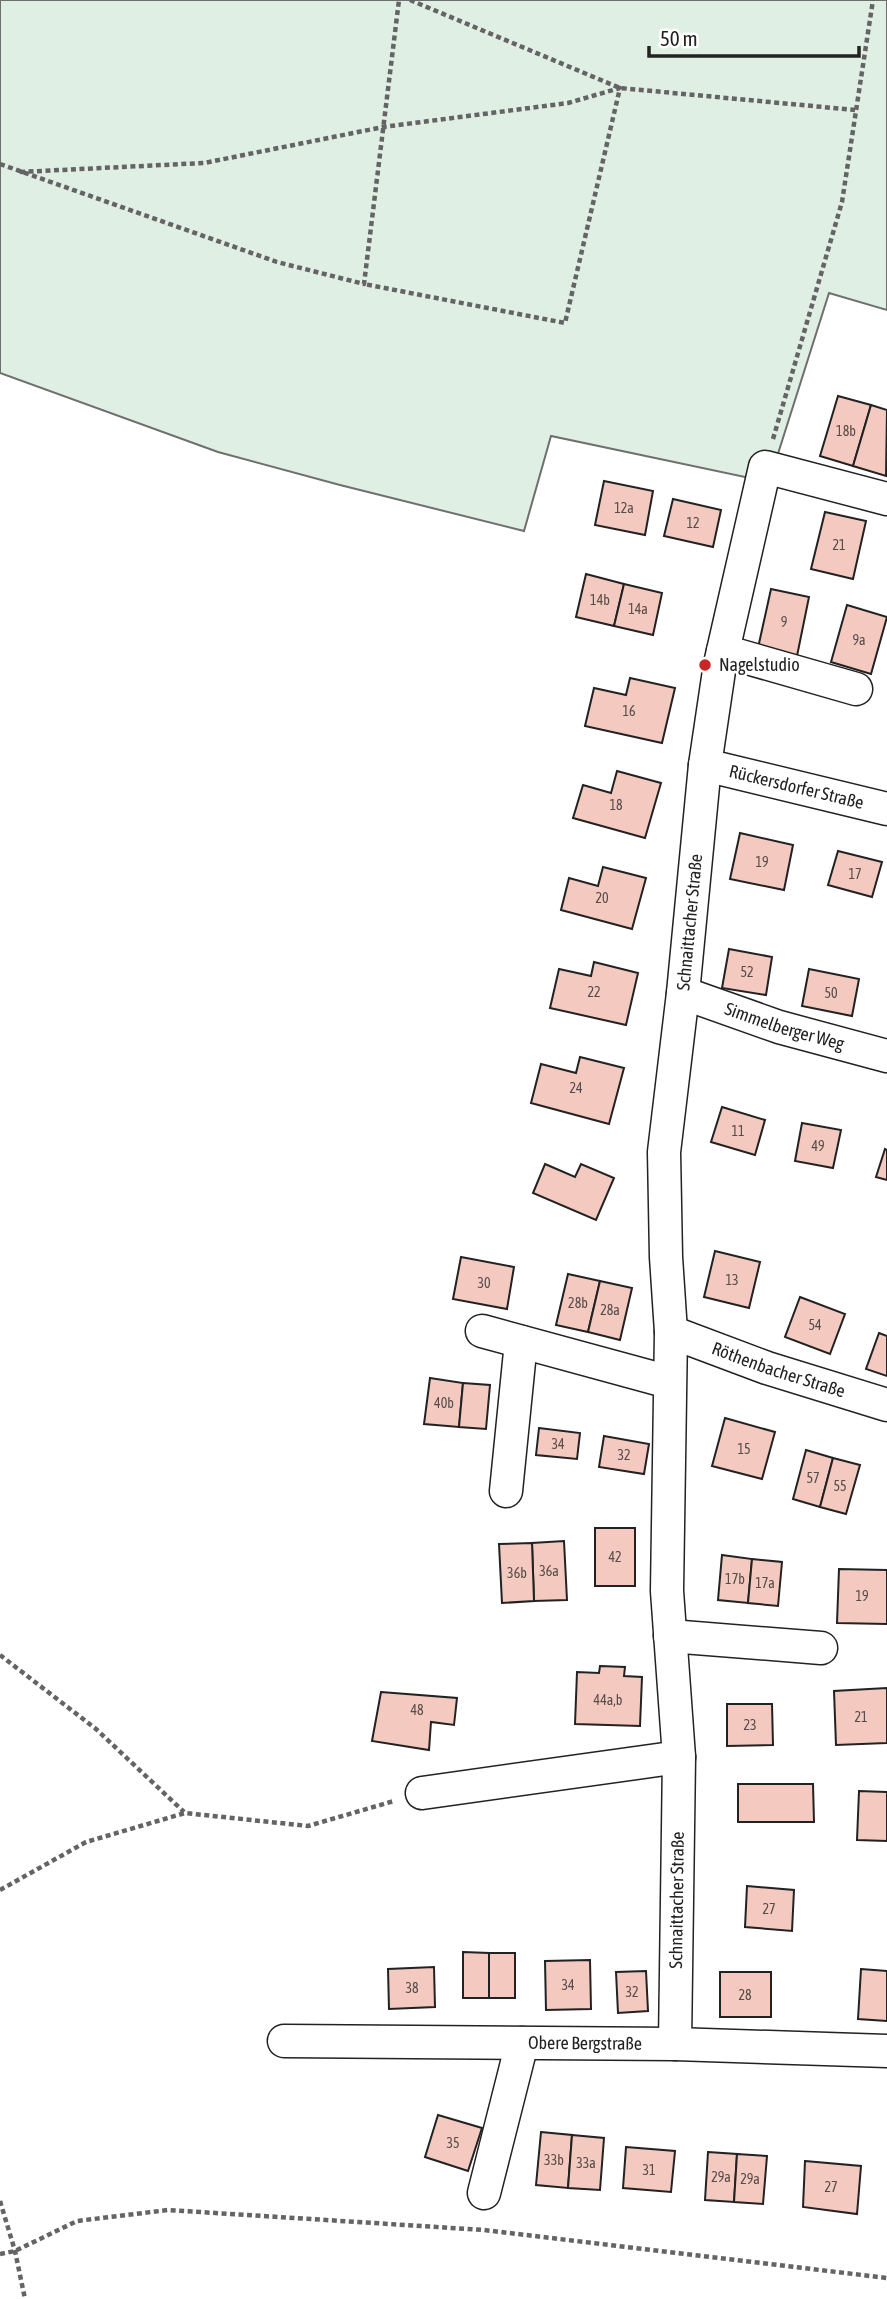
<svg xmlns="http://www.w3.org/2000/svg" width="887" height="2299" font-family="'Asap Condensed',sans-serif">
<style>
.green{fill:#e0efe3;stroke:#6f6f6f;stroke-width:2}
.building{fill:#f3c9c0;stroke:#222;stroke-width:2}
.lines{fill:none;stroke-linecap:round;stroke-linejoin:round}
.minor-casing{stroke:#222;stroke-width:35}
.path{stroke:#646464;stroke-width:4.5;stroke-dasharray:5 3.5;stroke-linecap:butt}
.minor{stroke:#fff;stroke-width:32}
.poi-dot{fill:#c62828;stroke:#fff;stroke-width:2.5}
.labels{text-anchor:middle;stroke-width:5;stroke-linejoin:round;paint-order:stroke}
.number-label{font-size:14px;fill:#564c4a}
.poi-label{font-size:18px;fill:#222;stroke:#fff;text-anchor:start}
.street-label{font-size:18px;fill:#222;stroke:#fff}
</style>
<rect width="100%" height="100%" fill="#fff"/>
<polygon class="green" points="0,0 887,0 887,310 829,293 769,482 551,436 524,531 340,485 218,452 0,373"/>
<g class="building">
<polygon points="838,396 871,405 853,466 820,456"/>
<polygon points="871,405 887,410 886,476 853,466"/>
<polygon points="604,481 653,491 645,535 595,525"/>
<polygon points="673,499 721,510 713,547 664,536"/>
<polygon points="825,512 866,521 853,579 811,569"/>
<polygon points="586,574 624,584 614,626 576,617"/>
<polygon points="624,584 662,593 653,635 614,626"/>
<polygon points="771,589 809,597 797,656 758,648"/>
<polygon points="847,605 887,617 871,674 831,662"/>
<polygon points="630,678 675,688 662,743 585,726 594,688 626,695"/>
<polygon points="617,771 661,783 645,838 573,818 583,785 611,793"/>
<polygon points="740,833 793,845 784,890 730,879"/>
<polygon points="838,851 882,862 872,897 828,885"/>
<polygon points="603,867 646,878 632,929 561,910 569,878 598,886"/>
<polygon points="729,949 772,957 766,995 722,988"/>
<polygon points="594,962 638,973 626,1025 550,1008 559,969 591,976"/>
<polygon points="809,969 859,979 852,1016 802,1006"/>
<polygon points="580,1057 624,1068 609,1124 531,1103 541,1064 576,1073"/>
<polygon points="722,1107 765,1120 755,1155 711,1142"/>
<polygon points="802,1123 841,1130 833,1168 795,1161"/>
<polygon points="885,1149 887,1150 887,1180 876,1177"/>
<polygon points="545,1164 575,1177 581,1164 614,1178 596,1220 533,1193"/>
<polygon points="715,1251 760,1262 749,1308 704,1297"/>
<polygon points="461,1257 514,1267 507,1309 453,1299"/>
<polygon points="568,1274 600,1281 588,1332 556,1325"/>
<polygon points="600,1281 632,1288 620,1340 588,1332"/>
<polygon points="800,1297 845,1314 830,1354 785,1337"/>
<polygon points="879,1333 887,1336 887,1376 866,1369"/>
<polygon points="430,1378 463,1383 459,1427 424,1424"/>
<polygon points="463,1383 490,1385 486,1429 459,1427"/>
<polygon points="725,1418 775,1432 762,1479 712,1466"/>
<polygon points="539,1428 580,1433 577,1459 536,1455"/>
<polygon points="604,1436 649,1444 644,1474 599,1467"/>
<polygon points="806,1450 833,1458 820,1507 793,1499"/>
<polygon points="833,1458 860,1465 846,1514 820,1507"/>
<rect x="595" y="1528" width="40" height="58"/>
<polygon points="564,1541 567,1600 534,1601 532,1543"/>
<polygon points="532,1543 534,1601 502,1603 499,1544"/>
<polygon points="722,1555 752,1559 748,1603 718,1600"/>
<polygon points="752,1559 782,1562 778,1606 748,1603"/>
<polygon points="839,1569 887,1570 887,1624 837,1623"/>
<polygon points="600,1666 625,1667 624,1676 642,1677 640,1726 575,1724 577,1672 599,1673"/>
<polygon points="887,1688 887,1743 836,1745 834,1691"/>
<polygon points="381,1692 457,1698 454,1725 431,1722 429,1750 372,1741"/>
<polygon points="727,1704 772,1704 773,1745 727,1746"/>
<polygon points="738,1784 813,1784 814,1822 738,1822"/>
<polygon points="859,1791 887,1792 887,1841 857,1840"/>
<polygon points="747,1886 794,1890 792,1931 745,1927"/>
<polygon points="463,1952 489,1953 489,1998 463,1998"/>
<rect x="489" y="1953" width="26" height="45"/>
<polygon points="590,1960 591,2009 546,2010 545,1961"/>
<polygon points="434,1967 435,2007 389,2009 388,1969"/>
<polygon points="861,1969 887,1971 887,2021 858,2019"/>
<polygon points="646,1971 648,2011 618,2013 616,1972"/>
<rect x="720" y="1972" width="51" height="45"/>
<polygon points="438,2115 482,2128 468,2171 425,2157"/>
<polygon points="541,2132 572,2135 568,2188 536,2185"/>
<polygon points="572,2135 604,2138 600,2190 568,2188"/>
<polygon points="626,2147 675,2151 671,2192 623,2188"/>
<polygon points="708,2152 737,2154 734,2202 705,2200"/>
<polygon points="737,2154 767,2156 763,2204 734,2202"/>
<polygon points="805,2161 861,2166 857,2214 803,2207"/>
</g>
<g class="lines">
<defs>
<g id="minor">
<polyline points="723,651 856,689"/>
<path id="s1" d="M 705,765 L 887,809"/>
<path id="s2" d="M 683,993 L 779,1027 L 887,1056"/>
<polyline points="482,1331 669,1382"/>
<path id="s3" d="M 671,1332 L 767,1368 L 887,1405"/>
<polyline points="506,1491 521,1342"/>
<polyline points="670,1636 821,1648"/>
<polyline points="422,1793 679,1757"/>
<path id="s4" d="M 284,2041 L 675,2044 L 887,2051"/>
<path id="s5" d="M 675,2044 L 679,1757 L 667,1591 L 671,1332 L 666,1257 L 664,1152 L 683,993 L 705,765 L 720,664 L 765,467 L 887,499"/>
<polyline points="484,2193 522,2043"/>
</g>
</defs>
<use href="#minor" class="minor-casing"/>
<g class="path">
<polyline points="410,0 620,88 855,110"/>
<polyline points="0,164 277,262 364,284 399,0"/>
<polyline points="20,172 204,163 383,127 568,103 620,88 565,323 364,284"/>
<polyline points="773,439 842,202 873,0"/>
<polyline points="0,1655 96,1729 184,1812"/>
<polyline points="0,1890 86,1842 185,1813 308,1826 394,1801"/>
<polyline points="0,2201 15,2251 25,2299"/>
<polyline points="0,2254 15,2251 77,2221 168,2210 484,2230 887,2278"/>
</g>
<use href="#minor" class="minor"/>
</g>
<circle class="poi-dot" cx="705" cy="665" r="7"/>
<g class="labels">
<g class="number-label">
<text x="846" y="436">18b</text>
<text x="624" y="513">12a</text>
<text x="693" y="528">12</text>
<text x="839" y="550">21</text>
<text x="600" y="605">14b</text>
<text x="638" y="614">14a</text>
<text x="784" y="627">9</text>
<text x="859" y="645">9a</text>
<text x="629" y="716">16</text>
<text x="616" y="810">18</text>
<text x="762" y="867">19</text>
<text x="855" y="879">17</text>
<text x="602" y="903">20</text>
<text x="747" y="977">52</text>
<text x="594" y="997">22</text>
<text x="831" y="998">50</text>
<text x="576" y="1093">24</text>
<text x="738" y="1136">11</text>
<text x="818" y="1151">49</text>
<text x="732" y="1285">13</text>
<text x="484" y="1288">30</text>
<text x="578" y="1308">28b</text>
<text x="610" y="1315">28a</text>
<text x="815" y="1330">54</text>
<text x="444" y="1408">40b</text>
<text x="558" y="1449">34</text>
<text x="744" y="1454">15</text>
<text x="624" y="1460">32</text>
<text x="813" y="1483">57</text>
<text x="840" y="1491">55</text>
<text x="615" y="1562">42</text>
<text x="549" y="1576">36a</text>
<text x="517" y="1578">36b</text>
<text x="735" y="1584">17b</text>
<text x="765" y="1588">17a</text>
<text x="862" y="1601">19</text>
<text x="608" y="1705">44a,b</text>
<text x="417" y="1715">48</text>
<text x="861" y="1722">21</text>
<text x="750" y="1730">23</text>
<text x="769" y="1914">27</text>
<text x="568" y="1990">34</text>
<text x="412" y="1993">38</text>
<text x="632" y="1997">32</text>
<text x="745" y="2000">28</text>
<text x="453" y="2148">35</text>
<text x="554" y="2165">33b</text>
<text x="586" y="2168">33a</text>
<text x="649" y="2175">31</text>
<text x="721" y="2182">29a</text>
<text x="750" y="2184">29a</text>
<text x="831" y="2192">27</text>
</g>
<g class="poi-label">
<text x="719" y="671">Nagelstudio</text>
</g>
<g class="street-label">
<text dy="6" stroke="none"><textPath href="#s1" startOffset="94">Rückersdorfer Straße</textPath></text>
<text dy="6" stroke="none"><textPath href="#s5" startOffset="1124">Schnaittacher Straße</textPath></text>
<text dy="6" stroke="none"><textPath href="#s2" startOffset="107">Simmelberger Weg</textPath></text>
<text dy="6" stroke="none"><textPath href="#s3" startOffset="114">Röthenbacher Straße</textPath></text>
<text dy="6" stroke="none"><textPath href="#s5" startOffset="144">Schnaittacher Straße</textPath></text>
<text dy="6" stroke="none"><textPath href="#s4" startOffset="301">Obere Bergstraße</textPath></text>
</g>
</g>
<path d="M649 46v10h210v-10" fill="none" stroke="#222222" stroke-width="3.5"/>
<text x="660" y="46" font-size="21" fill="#222222" stroke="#ffffff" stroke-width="5" paint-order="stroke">50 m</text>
</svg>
